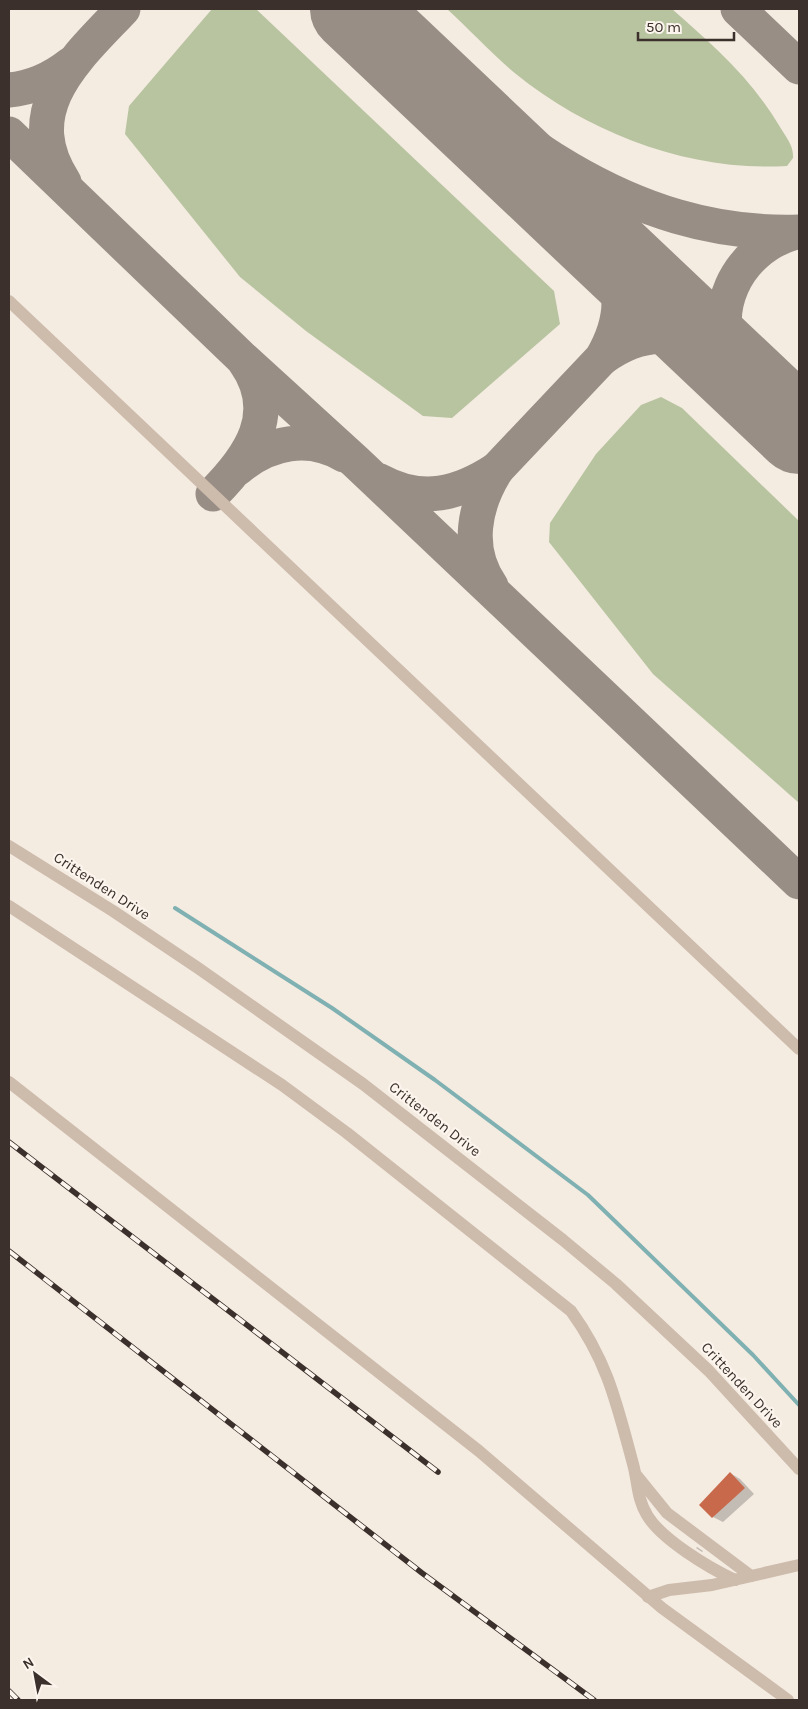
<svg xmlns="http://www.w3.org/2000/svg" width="808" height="1709" font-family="Karla,sans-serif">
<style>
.green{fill:#b8c4a0}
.shadow{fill:#0003}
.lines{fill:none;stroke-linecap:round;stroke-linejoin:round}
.stream{stroke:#7fb0b2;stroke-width:4}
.taxiway{stroke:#988e86;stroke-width:35}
.runway{stroke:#988e86;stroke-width:86}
.building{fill:#c8694b}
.minor{stroke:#cdbbac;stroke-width:12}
.rail-casing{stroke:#3b302b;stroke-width:5.5}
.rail{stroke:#fbf5ee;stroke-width:4;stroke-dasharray:11;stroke-linecap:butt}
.labels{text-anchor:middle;stroke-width:4.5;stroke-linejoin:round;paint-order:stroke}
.street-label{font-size:15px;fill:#3b302b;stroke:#fbf5ee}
</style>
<rect width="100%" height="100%" fill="#f4ebe1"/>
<g class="green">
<polygon points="212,9 256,9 554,291 560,324 452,418 423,416 306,331 240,277 125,134 129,106"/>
<path d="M 447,9 L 672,9 C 714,46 751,78 780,127 C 786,137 794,146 793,158 L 787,166 C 691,172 590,134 516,74 C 492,54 470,30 447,9 Z"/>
<polygon points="661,397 682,408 799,521 799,803 653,674 549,542 550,523 596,454 641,405"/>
</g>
<g class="shadow">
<polygon points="730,1473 740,1479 754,1494 723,1522 713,1517"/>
<polygon points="697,1547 703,1551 702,1552 696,1548"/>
</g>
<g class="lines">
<polyline class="stream" points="175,908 332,1008 435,1080 588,1195 753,1355 799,1405"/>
<g class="taxiway">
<path d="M 364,9 C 491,120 619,238 799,232"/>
<polyline points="738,9 799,67"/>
<path d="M 9,90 C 32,88 52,79 71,64"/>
<polyline points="9,134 243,359 356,462 799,882"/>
<path d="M 64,182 C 16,109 77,58 123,9"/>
<path d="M 793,233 C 737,249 704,315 738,367 C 750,385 783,411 799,426"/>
<path d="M 602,358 C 649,324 686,333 730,365"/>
<path d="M 238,468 C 269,442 309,434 344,455"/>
<path d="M 497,469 L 602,358 C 627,315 624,279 596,239"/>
<path d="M 380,481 C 422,504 459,494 497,469 C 474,505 465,549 491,586"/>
<path d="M 213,494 C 250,457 281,413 245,362"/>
</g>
<polyline class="runway" points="353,9 799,431"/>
</g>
<polygon class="building" points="730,1472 745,1488 712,1518 699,1505"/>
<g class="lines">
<g class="minor">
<polyline points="9,301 799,1049"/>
<polyline points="9,846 113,911 198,968 363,1084 563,1240 616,1284 709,1371 799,1469"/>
<path d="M 9,906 L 282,1085 L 347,1133 L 571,1311 C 608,1362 617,1405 633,1464 C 638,1482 637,1499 647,1515 C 661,1539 709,1568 735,1580"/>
<polyline points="9,1082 479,1451 662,1608 788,1700"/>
<polyline points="637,1476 667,1513 751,1576"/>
<polyline points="648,1597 669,1590 712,1585 799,1565"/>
</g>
<defs>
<g id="rail">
<polyline points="9,1142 438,1472"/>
<polyline points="9,1251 422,1573 594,1700"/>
<polyline points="9,1691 18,1700"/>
</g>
</defs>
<use href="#rail" class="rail-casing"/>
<use href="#rail" class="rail"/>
</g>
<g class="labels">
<g class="street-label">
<text transform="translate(102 886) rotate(33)" y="5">Crittenden Drive</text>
<text transform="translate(435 1119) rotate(38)" y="5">Crittenden Drive</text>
<text transform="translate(742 1385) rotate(47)" y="5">Crittenden Drive</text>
</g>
</g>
<rect width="808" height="1709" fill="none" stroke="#3b302b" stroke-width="20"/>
<g transform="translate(35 1674) rotate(328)" stroke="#fbf5ee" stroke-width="4" paint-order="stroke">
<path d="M0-4L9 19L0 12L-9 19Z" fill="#3b302b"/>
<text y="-8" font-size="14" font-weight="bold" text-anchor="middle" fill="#3b302b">N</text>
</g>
<path d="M638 32v8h96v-8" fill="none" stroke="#3b302b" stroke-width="2.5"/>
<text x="646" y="32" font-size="15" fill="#3b302b" stroke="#fbf5ee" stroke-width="4" paint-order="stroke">50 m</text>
</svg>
